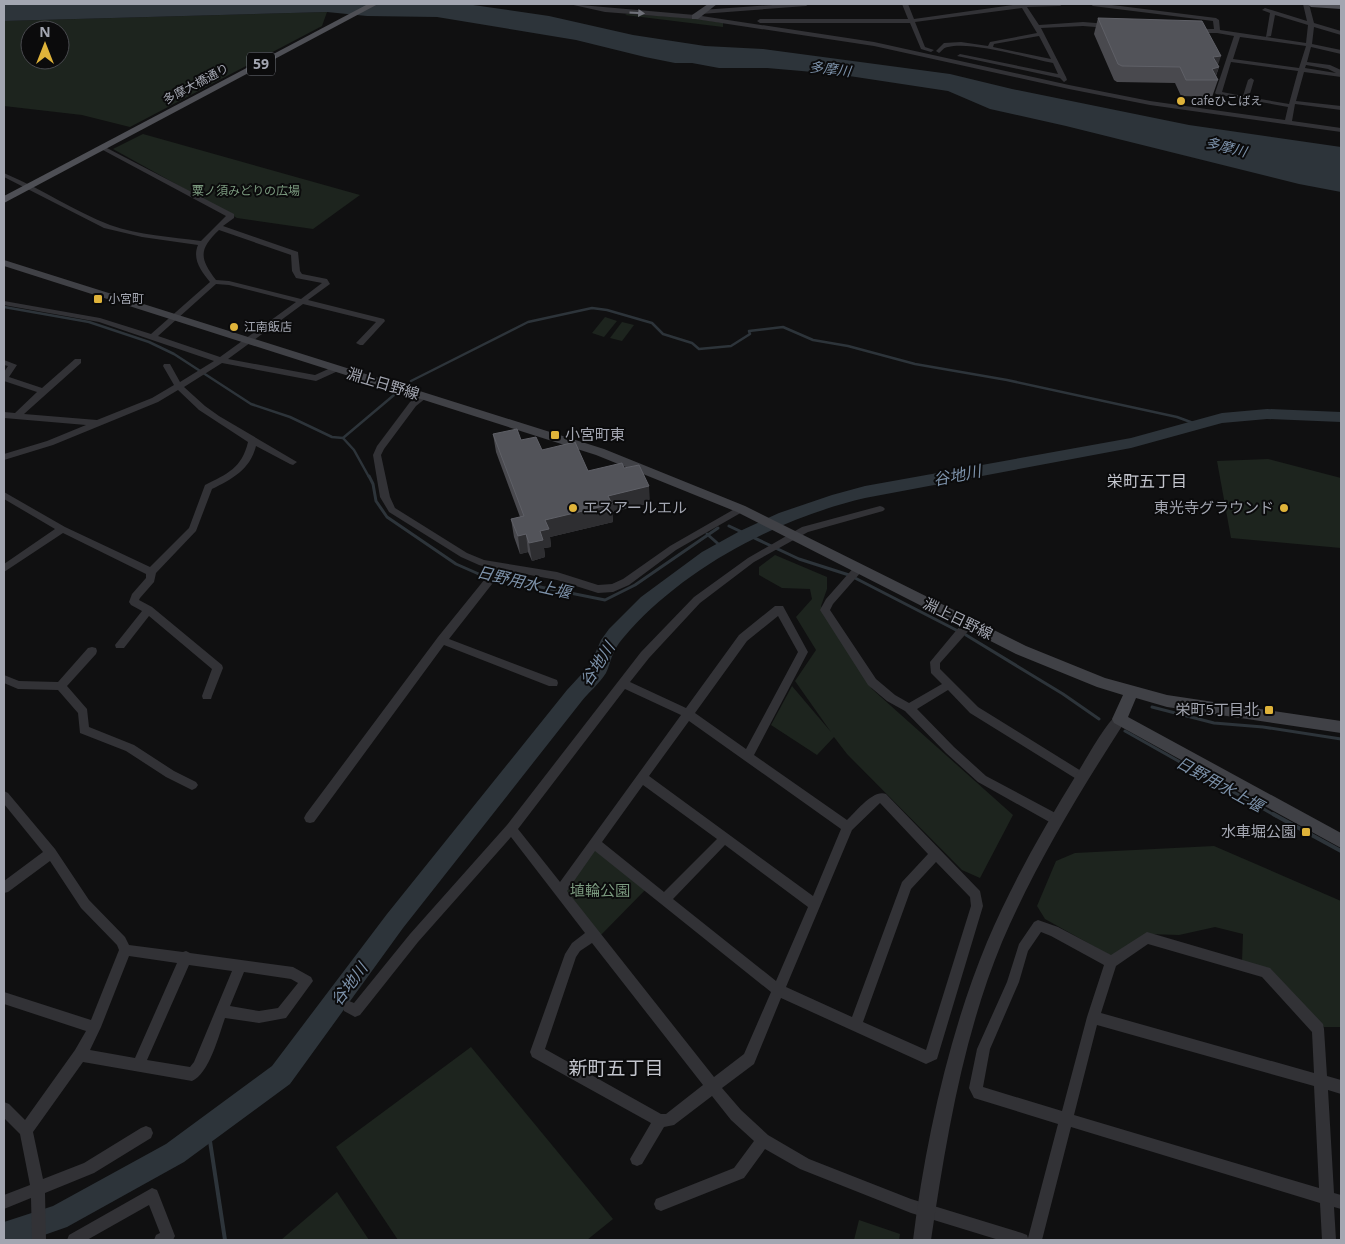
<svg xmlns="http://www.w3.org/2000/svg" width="1345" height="1244" font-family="'Open Sans','Noto Sans JP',sans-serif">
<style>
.green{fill:#1d241e;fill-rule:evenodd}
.water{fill:#2d343a}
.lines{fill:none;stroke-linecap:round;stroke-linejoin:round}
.stream-far2{stroke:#2d343a;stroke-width:2.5}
.stream-far1{stroke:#2d343a;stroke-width:3}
.stream{stroke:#2d343a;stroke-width:4}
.river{fill:#2d343a;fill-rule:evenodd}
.minor{fill:#323236;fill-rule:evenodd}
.tertiary{fill:#323236;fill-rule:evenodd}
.secondary{fill:#404146;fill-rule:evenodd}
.primary{fill:#4e4f55;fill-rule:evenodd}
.wall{fill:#49494e}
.shaded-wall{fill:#2e2e31}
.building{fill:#525359;stroke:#5f6067}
.oneway{fill:#70727a}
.poi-dot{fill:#dfb33a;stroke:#0b0b0c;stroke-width:2}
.labels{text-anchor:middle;stroke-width:4;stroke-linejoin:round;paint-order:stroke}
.far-street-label{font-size:12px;fill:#a3a6b1;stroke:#0b0b0c}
.far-poi-label{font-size:12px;fill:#a3a6b1;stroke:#0b0b0c;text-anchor:start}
.far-park-label{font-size:12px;fill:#7b9a7f;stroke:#0b0b0c}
.shield{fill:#0b0b0c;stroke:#757880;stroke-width:1}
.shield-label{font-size:14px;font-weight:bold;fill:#a3a6b1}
.far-water-label{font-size:14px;font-style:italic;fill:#7c91a9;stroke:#0b0b0c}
.street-label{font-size:15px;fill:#a3a6b1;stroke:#0b0b0c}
.poi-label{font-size:15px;fill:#a3a6b1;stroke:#0b0b0c;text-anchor:end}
.park-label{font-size:15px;fill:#7b9a7f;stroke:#0b0b0c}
.water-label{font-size:16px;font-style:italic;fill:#7c91a9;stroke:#0b0b0c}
.neighbourhood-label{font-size:16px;fill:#c3c5cd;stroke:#0b0b0c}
.near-neighbourhood-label{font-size:19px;fill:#c3c5cd;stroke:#0b0b0c}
</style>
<rect width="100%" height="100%" fill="#101011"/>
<g class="green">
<path d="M 327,12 L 322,26 L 130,127 L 82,115 L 4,106 L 4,21 ZM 30,30 L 60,30 L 60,60 L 30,60 Z"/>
<polygon points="627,14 692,18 723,23 723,27 625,15"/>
<polygon points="143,134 360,195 313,229 237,218 113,149"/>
<polygon points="605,317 617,321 604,337 592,333"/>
<polygon points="622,322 634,325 622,341 610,338"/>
<polygon points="1268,459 1341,478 1341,548 1231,538 1217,461"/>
<polygon points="775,555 827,577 827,589 821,606 872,689 1013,815 980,878 962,870 847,754 834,737 817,755 771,725 792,686 831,732 795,681 816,650 796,617 812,599 810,589 782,588 759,575 759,567"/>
<polygon points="595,844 648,887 597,939 560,891"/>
<polygon points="1214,846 1341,901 1341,1027 1324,1027 1267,970 1242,962 1243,934 1215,927 1179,935 1147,934 1113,957 1045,919 1037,906 1056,861 1075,853"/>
<polygon points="471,1047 613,1219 587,1240 398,1240 336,1147"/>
<polygon points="337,1192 369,1240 281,1240"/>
<polygon points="859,1220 900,1234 899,1240 854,1240"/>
</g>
<polygon class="water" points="4,4 466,4 549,16 633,35 705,46 763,49 950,74 1012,89 1189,125 1341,147 1341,192 1299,184 1066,126 990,109 948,91 836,74 767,68 719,68 692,63 675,63 645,57 576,40 437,17 367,16 327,12 4,21"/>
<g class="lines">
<g class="stream-far2">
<polyline points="4,307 89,322 149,342 174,354 251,404 290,417 332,437 343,438 394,395"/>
<polyline points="411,381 528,322 592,308 607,310 652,323 663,334 692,343 699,349 731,346 750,334 749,331 783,327 813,340 848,346 915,364 1007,380 1177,417 1196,424"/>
<polyline points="343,438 354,450 369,477"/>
</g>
<g class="stream-far1">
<polyline points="369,476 373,484 376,501 387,517 456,564 481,575 605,600 635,585 718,528"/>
<polyline points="729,526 799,559 849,575"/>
<polyline points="707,534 724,549"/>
<polyline points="855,578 958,631"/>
<polyline points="966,635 1063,694 1099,719"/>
<polyline points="1152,707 1214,723 1263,727 1341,739"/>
<polyline points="1125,731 1276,816"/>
</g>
<g class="stream">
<polyline points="1273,814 1341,851"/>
<polyline points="208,1128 225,1240"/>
</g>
<path class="river" d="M 1267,409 L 1341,412 L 1341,422 L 1267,419 L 1222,423 L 1131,448 L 865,498 C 780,518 689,565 630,630 C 625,636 619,642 616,648 C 611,656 610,665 606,673 C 599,684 589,692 581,702 L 403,928 L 290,1084 L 184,1162 L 67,1227 L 30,1240 L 4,1240 L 4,1222 L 53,1206 L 166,1144 L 272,1066 L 387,914 L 567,690 L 590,665 L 601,640 L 609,629 L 641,597 L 702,552 L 740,531 L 779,513 L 832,495 L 865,486 L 1131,438 L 1222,413 Z"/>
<g class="minor">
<path d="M 569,4 L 695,15 L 874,42 L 1069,85 L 1150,101 L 1285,120 L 1288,107 L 1216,94 L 1215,93 L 1234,36 L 1217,33 L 1194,33 L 1191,31 L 1194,29 L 1214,29 L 1213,21 L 1093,6 L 1090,4 L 1104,4 L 1216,18 L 1219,20 L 1220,30 L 1306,43 L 1308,25 L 1275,15 L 1271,36 L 1266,37 L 1270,13 L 1262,10 L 1265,8 L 1307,21 L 1303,4 L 1309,4 L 1314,23 L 1341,31 L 1341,35 L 1314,27 L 1312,44 L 1341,50 L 1341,54 L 1311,47 L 1307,62 L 1330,65 L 1341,70 L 1341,77 L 1304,72 L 1296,101 L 1341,106 L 1341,110 L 1295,104 L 1292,121 L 1341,128 L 1341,132 L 1150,105 L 1069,89 L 874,46 L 695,19 L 605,12 ZM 1240,37 L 1306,46 L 1299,68 L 1233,59 ZM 1231,62 L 1298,71 L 1289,104 L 1249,97 L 1254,80 L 1251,78 L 1248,80 L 1243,96 L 1222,92 ZM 1306,65 L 1328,69 L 1336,73 L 1305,68 Z"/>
<polygon points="787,4 809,4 806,6 701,14 698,12 701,10"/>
<path d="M 902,4 L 908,4 L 914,19 L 1019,4 L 1063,4 L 1060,6 L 1027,7 L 1039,25 L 1083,22 L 1108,24 L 1111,26 L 1108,28 L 1083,26 L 1041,28 L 1066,77 L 1067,80 L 1064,82 L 1060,78 L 957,56 L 960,54 L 1058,74 L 1053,63 C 1028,58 971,41 948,47 C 944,47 942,51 939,53 L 936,51 L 944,43 L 961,42 L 988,46 L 990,42 L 1037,33 L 1022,8 L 915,22 L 925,47 L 934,50 L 931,52 L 921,49 L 910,23 L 760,23 L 757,21 L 760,19 L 908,19 ZM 1039,36 L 1051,59 L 993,47 L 994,44 Z"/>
<path d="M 103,146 L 234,214 L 234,218 L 223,226 L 298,252 L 300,271 L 302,274 L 327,279 L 330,284 L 308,300 L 384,319 L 385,321 L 363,345 L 360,345 L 356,343 L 376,322 L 303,304 L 228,359 L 315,375 L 335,366 L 339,369 L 338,371 L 316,381 L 222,363 L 184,387 L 205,406 L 219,416 L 297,462 L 293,465 L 290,464 L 256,446 C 250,470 232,479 212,489 L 196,531 L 156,573 L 154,582 L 140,598 L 139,600 L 152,607 L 222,665 L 223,668 L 212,696 L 211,699 L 203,699 L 202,696 L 212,669 L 149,616 L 124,648 L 116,648 L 115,645 L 142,611 L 131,605 L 129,602 L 132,594 L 146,578 L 146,574 L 63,533 L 4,572 L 4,564 L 55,529 L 4,499 L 4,492 L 65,527 L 150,567 L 189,528 L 205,485 C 227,474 242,468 248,442 L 199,410 L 178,390 L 158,402 L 53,445 L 4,460 L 4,454 L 47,441 L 86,425 L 4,418 L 4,412 L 15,413 L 37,392 L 4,381 L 4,372 L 8,366 L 4,365 L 4,360 L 17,365 L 9,377 L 42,388 L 75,359 L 81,359 L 81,363 L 24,414 L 97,420 L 152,398 L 174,385 L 163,366 L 164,364 L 170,364 L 180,382 L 214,361 L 99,322 L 4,305 L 4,301 L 100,318 L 151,334 L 210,282 C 201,271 192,259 198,245 L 142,237 L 104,228 L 4,177 L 4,173 L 6,174 C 42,189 74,211 110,225 C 139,235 171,237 201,241 L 226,216 L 101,149 L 100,148 ZM 219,230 L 291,255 L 292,271 L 296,278 L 322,283 L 301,299 L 229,281 L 216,280 C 199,258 199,249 219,230 ZM 216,284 L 229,285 L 296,302 L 220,357 L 158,336 Z"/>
<polygon points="423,393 426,394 426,398 416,406 384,449 381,455 390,497 395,508 467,553 484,560 557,572 598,585 612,584 623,579 670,546 738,507 744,507 746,509 744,511 676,550 629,585 613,592 598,593 557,580 503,570 449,639 557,680 558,683 557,686 549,686 444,645 314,822 310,823 306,822 304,818 306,814 438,637 493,569 479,565 461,557 389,512 380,497 373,455 377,446 410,402"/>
<path d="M 880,506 L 883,507 L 885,509 L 883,511 L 808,532 L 754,562 L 700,603 L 649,658 L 630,682 L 686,708 L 739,635 L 775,606 L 783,606 L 808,652 L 754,755 L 847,820 C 856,812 873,789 886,794 L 980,891 L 983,906 L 937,1059 L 926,1064 L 781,998 L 754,1064 L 722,1088 L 741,1110 L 768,1135 L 809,1159 L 911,1199 L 1022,1233 L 1027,1235 L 1028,1238 L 1058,1124 L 974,1098 L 969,1088 L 977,1049 L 1007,982 L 1019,944 L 1034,922 L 1038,920 L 1058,927 L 1111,955 L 1147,932 L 1270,968 L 1323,1024 L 1324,1029 L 1327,1076 L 1341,1080 L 1341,1094 L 1328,1090 L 1334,1193 L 1341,1195 L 1341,1209 L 1334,1207 L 1336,1240 L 1322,1240 L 1320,1203 L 1071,1127 L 1042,1240 L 999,1240 L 911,1213 L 800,1169 L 765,1149 L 744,1178 L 661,1211 L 656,1209 L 654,1204 L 656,1199 L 734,1168 L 754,1141 L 731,1120 L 712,1096 L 674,1125 L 664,1127 L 642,1164 L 637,1166 L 632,1164 L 630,1159 L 651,1123 L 532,1057 L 530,1052 L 565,954 L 572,943 L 585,933 L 511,837 L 418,942 L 360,1015 L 355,1017 L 344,1011 L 343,1007 L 344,1003 L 349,1001 L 354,1003 L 410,934 L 507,825 L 641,652 L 694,597 L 748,558 L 802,527 ZM 778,616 L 798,652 L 746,749 L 695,713 L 747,641 ZM 625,689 L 681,715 L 560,882 L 518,829 ZM 689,721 L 841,829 L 813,896 L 649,776 ZM 643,785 L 717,839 L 664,892 L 602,842 ZM 880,803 L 928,854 L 902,882 L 852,1017 L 786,987 L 852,830 ZM 725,845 L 808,907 L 776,981 L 673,899 ZM 595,851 L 771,992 L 744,1054 L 714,1077 L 567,891 ZM 936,862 L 970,897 L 971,906 L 926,1050 L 863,1022 L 911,889 ZM 1041,932 L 1051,936 L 1104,965 L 1087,1017 L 1062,1111 L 983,1087 L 990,1049 L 1019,982 L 1028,951 ZM 592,943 L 703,1085 L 666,1114 L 661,1114 L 545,1049 L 576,957 L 580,951 ZM 1148,944 L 1262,977 L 1312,1032 L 1314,1073 L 1101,1013 L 1116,966 ZM 1097,1025 L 1314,1086 L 1319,1188 L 1074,1115 Z"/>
<polygon points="859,564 862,565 864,568 862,571 833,604 830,610 876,679 895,695 909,703 942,684 931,673 930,662 964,621 972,621 973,624 972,627 940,663 940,669 978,707 1086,774 1088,777 1086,780 1082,782 1078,780 970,713 948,690 917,709 954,747 986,776 1061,816 1063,820 1061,824 1057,825 1053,824 978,782 946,753 905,711 887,701 868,685 820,610 826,599 856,565"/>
<polygon points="92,647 96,648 97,651 96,654 67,686 87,709 89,727 134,745 174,771 196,782 198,785 196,788 192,790 166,777 126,751 80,733 78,713 58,690 18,689 4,683 4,675 19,681 58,682 88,648"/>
<path d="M 4,791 L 8,793 L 55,849 L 89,900 L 125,937 L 129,945 L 183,952 L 186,951 L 190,953 L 293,967 L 311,977 L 313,981 L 286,1018 L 259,1023 L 225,1018 C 219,1035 209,1074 192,1081 L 83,1062 L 33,1132 L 43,1179 L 84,1163 L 141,1128 L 146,1126 L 151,1128 L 153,1133 L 151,1138 L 94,1173 L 45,1193 L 46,1240 L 32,1240 L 31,1198 L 4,1209 L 4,1195 L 30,1185 L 20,1134 L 4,1118 L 4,1102 L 9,1104 L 25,1120 L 75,1050 L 86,1031 L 4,1004 L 4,992 L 91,1020 L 119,950 L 117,945 L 81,908 L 50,861 L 8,892 L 4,893 L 4,881 L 43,852 L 4,804 ZM 129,956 L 177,963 L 135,1058 L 90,1050 L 101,1027 ZM 189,965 L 232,971 L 194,1062 L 190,1067 L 147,1060 ZM 244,972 L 291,979 L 298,983 L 278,1008 L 259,1011 L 230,1006 Z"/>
<polygon points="152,1188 157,1190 159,1195 175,1236 173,1240 154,1240 156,1235 160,1233 149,1205 87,1240 67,1240 69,1235"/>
</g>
<path class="tertiary" d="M 1119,714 L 1124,715 L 1126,719 L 1124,723 C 1079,793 1035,865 1002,942 C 963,1036 946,1140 931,1240 L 913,1240 C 925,1143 949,1033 987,942 C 1012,883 1044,827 1078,772 C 1085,761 1109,717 1119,714 Z"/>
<g class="secondary">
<polygon points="708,4 717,4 698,19 692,19 692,15"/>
<polygon points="4,260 604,449 745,506 1026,646 1105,678 1167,695 1341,721 1341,733 1167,707 1136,698 1128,717 1341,833 1341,848 1114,723 1112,719 1123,695 1097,687 1016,654 737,512 596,455 4,266"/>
</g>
<g class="primary">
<polygon points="368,4 378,4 4,203 4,196"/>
<polygon points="1307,4 1341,4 1341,9 1311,7"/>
</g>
</g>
<g class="wall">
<polygon points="1098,18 1218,65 1219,67 1216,76 1218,80 1212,97 1181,96 1175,83 1117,82 1114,80 1094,34"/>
<polygon points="493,434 521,440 588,471 624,468 650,503 612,512 613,522 550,537 551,547 544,548 545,557 532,561 528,552 520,554 514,537 511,519 520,517 496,452"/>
</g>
<g class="shaded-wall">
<polygon points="1221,56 1217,68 1219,67 1214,80 1208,74 1213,57"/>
<polygon points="649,486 650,503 612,512 613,522 550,537 551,547 544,548 545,557 532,561 529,543 540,531 545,520 608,496"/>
<polygon points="526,534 528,552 520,554 518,536"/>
</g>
<g class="building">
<polygon points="1098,18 1202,21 1221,56 1213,57 1219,67 1212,69 1218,80 1186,80 1180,67 1122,66 1118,64"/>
<polygon points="517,429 521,440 536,437 542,450 575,442 588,471 622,463 624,468 639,465 649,486 608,496 612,504 545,520 549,529 540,531 543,540 529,543 526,534 518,536 511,519 524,516 493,434"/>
</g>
<defs><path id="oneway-solid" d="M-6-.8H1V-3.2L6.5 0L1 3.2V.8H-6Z" transform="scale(1.25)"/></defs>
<use class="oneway" href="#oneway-solid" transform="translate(637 13) rotate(4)"/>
<g class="poi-dot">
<circle cx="1181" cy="101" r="5"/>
<rect x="93" y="294" width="10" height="10" rx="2.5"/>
<circle cx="234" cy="327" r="5"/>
<rect x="550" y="430" width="10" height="10" rx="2.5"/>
<circle cx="573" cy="508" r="5"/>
<circle cx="1284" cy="508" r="5"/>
<rect x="1264" y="705" width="10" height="10" rx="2.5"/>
<rect x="1301" y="827" width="10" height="10" rx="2.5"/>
</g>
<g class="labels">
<g class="far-street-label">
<text transform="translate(196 84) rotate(-28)" y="4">多摩大橋通り</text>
</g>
<g class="far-poi-label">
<text x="1191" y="105">cafeひこばえ</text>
<text x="108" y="303">小宮町</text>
<text x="244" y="331">江南飯店</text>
</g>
<g class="far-park-label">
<text x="246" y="195">粟ノ須みどりの広場</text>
</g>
<rect class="shield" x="247" y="52.5" width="28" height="23" rx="4"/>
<g class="shield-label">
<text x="261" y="69">59</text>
</g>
<g class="far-water-label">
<text transform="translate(830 69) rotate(7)" y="5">多摩川</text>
<text transform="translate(1226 147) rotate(14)" y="5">多摩川</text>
</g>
<g class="street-label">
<text transform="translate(383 384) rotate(17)" y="5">淵上日野線</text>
<text transform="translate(958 619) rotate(26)" y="5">淵上日野線</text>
</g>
<g class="poi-label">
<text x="565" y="440" text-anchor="start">小宮町東</text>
<text x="583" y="513" text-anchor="start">エスアールエル</text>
<text x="1274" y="513">東光寺グラウンド</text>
<text x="1259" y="715">栄町5丁目北</text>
<text x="1296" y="837">水車堀公園</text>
</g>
<g class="park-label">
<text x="600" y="896">埴輪公園</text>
</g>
<g class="water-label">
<text transform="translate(957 475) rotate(-11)" y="6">谷地川</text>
<text transform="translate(524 582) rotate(13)" y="6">日野用水上堰</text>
<text transform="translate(597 664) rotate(-57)" y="6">谷地川</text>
<text transform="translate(1220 784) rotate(29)" y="6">日野用水上堰</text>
<text transform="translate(349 984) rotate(-53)" y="6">谷地川</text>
</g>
<g class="neighbourhood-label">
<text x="1147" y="487">栄町五丁目</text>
</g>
<g class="near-neighbourhood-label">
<text x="616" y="1075">新町五丁目</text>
</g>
</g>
<rect width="1345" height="1244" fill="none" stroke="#a3a6b1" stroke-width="10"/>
<g transform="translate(45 45)"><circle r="24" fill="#0b0b0c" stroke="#48494e"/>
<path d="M0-4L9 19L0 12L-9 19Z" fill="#dfb33a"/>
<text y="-8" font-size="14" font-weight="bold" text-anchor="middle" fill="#a3a6b1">N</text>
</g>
</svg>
